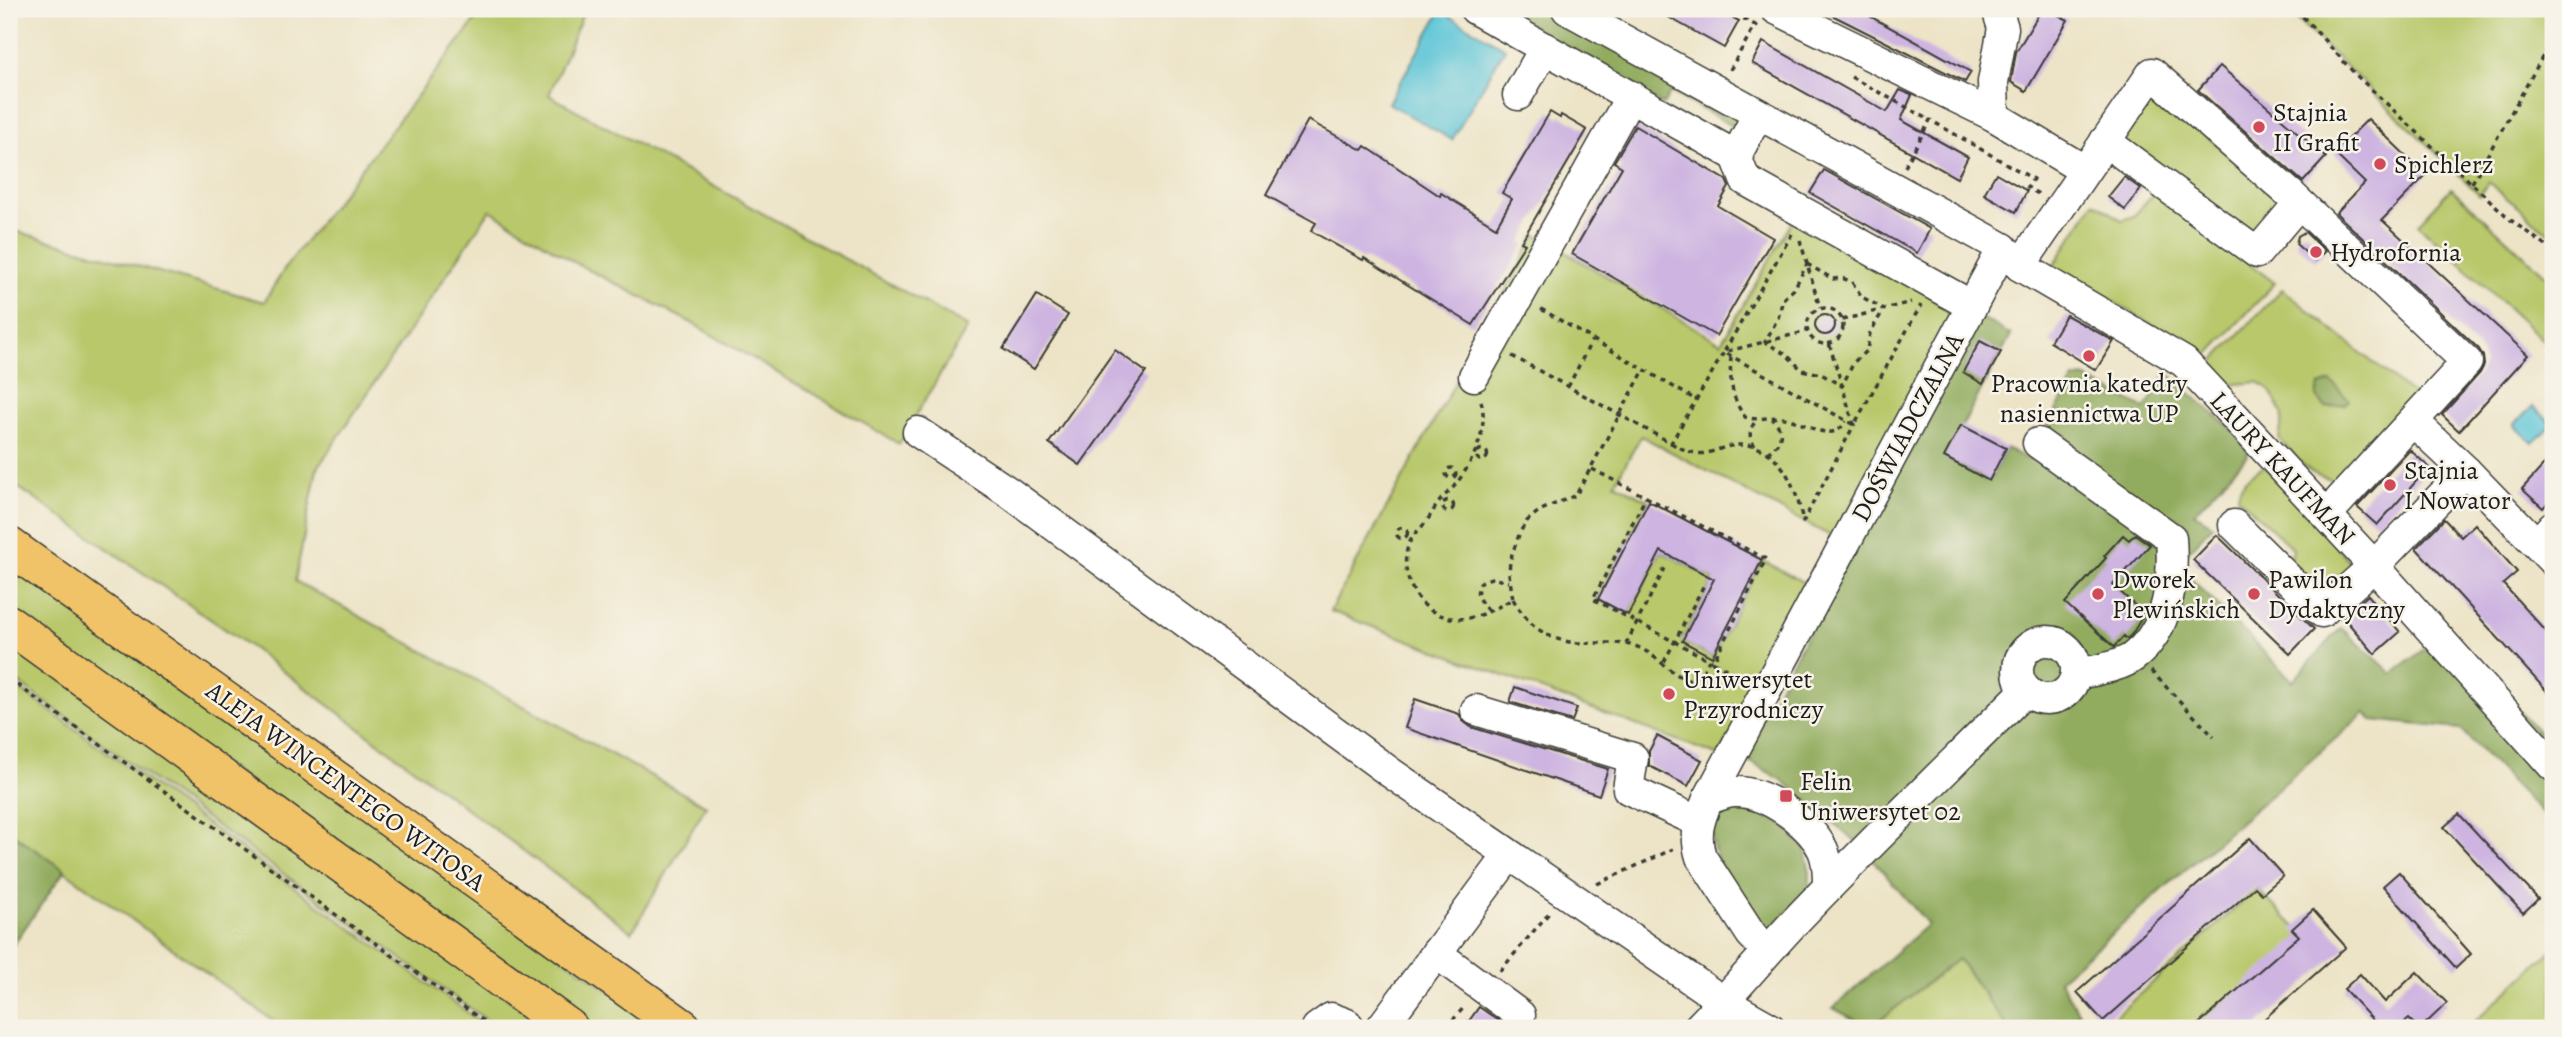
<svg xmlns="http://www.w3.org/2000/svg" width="2562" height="1037" font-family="Alegreya,serif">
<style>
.green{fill:#b8c86b;stroke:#6a7244;stroke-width:2}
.forest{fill:#92ac5f;stroke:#57643e;stroke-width:2}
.water{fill:#5bc5d7;stroke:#3c707a;stroke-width:2}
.building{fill:#cdb4e1}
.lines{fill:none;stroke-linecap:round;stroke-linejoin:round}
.minor-casing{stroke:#3b3a36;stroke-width:33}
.major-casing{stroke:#3b3a36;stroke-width:40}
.path{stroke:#3b3a36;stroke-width:3.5;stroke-dasharray:5 5;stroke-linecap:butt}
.minor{stroke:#fff;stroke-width:30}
.major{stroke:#f0c369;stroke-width:37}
.poi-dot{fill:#d1495b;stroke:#f7f3e8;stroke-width:2.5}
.labels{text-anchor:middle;stroke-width:5;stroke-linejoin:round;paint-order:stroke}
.poi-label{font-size:26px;fill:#1c1c1c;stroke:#f7f3e8;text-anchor:start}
.street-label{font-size:26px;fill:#1c1c1c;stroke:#f7f3e8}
</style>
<rect width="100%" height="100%" fill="#f7f3e8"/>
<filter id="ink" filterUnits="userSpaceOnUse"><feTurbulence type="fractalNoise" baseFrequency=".0143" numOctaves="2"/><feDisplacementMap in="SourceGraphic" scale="14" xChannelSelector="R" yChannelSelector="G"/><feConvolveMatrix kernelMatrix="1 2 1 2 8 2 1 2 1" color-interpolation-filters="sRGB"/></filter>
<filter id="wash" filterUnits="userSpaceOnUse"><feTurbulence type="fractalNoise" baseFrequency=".00686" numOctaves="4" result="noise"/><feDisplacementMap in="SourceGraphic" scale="28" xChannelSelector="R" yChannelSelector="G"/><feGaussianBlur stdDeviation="1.57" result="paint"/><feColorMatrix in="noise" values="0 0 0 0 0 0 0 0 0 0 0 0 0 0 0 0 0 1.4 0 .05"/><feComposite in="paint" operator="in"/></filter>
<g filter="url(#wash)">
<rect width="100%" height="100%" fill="#ede4c7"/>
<g class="green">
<polygon points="484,9 585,9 549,95 968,327 899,444 690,322 579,265 490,210 317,469 295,581 706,806 632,932 248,645 9,481 9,229 264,302 285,268"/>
<polygon points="2286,9 2553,9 2553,237 2488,182 2480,195"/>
<polygon points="2155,94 2284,199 2255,236 2121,143"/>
<polygon points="2451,188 2553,282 2553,342 2549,346 2418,224"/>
<polygon points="2155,191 2275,283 2204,359 2153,325 2053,267 2094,202 2122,220 2134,216"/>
<polygon points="1794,218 1960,311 1836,539 1641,436 1615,483 1649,501 1598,599 1628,614 1661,551 1714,579 1682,641 1712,657 1762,560 1812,587 1719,756 1330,611 1536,235 1721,343"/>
<path d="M 2282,289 L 2417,398 L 2341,480 C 2308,478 2300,461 2279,439 L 2283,415 L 2269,389 L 2258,382 L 2228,385 L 2209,366 Z"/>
<path d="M 2265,466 L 2353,565 L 2326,595 L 2290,565 L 2293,549 L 2238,497 C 2238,484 2253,471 2265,466 Z"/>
<polygon points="9,558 661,1028 587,1028 9,608"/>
<polygon points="9,640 549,1028 498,1028 440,987 9,676"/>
<polygon points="9,681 489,1028 283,1028 14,835 9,836"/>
<polygon points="2257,889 2303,935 2199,1028 2117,1028 2111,1020"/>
<polygon points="2553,949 2553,1028 2468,1028"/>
<polygon points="1958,958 2008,1028 1870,1028"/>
</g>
<g class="forest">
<polygon points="1490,9 1553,9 1748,116 1726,141 1733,126 1671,92 1663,105"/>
<polygon points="1977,315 2011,335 1945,457 1989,481 2006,448 2029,460 2074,379 2084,377 2145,409 2167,373 2234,431 2248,451 2247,456 2194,513 2213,525 2176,564 2293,681 2341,628 2393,674 2445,632 2553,747 2553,825 2460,729 2372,720 2365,713 2059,980 2088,1028 2008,1028 1958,959 1870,1028 1833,1008 1928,924 1860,845 1782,780 1742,757"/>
<polygon points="2331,382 2349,400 2345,404 2326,408 2316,397 2319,386"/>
<path d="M 1732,811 L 1758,811 L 1785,826 L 1805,849 L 1810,873 L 1809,892 L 1769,930 L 1765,929 C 1748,905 1679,831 1732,811 Z"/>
<polygon points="14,835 65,870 9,951 9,843"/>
</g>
<g class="water">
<polygon points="1441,11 1505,48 1452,140 1388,103"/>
<polygon points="2533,406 2552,424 2533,443 2514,425"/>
</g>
<g id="blocks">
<g class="building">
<polygon points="1654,9 1717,9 1739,21 1724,48"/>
<polygon points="1820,9 1857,9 1971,72 1965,82"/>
<polygon points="2042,9 2047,9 2068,20 2026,91 2011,82 2016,52"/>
<polygon points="1763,42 1887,112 1900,90 1912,95 1901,120 1968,157 1957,178 1752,63"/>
<polygon points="2220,66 2326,157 2303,182 2198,90"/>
<polygon points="1550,112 1560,118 1561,115 1587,130 1521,242 1525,244 1473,325 1364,258 1363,260 1311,231 1316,223 1266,195 1308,120 1362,150 1365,146 1440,196 1441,193 1496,227 1512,199 1502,193"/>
<polygon points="2368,119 2426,175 2382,220 2528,355 2459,431 2442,415 2480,373 2484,365 2483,356 2479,349 2336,213 2365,183 2334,153"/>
<polygon points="1635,126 1726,180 1729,187 1718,206 1773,238 1716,336 1572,254 1622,167 1614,162"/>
<polygon points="1824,170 1930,229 1917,253 1810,193"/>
<polygon points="1996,173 2027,191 2016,212 1984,194"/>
<polygon points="2124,177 2141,189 2125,210 2108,197"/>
<polygon points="2305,232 2325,251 2315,261 2296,244 2298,236"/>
<polygon points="1037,295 1068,315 1034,369 1003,349"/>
<circle cx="1825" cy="325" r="10"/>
<polygon points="2066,315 2114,341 2096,370 2050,342"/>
<polygon points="1980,341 2001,352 1983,384 1963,372"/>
<polygon points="1115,350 1146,372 1080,465 1049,443"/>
<polygon points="1961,425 2006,448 1989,481 1944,457"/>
<polygon points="2410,450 2429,467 2377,525 2357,507"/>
<polygon points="2553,455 2553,497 2543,508 2522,489"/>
<polygon points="1649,501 1762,560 1712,657 1682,641 1714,579 1661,551 1628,615 1598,599"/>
<polygon points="2444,519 2461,537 2475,524 2517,572 2503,584 2553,639 2553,698 2416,548"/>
<polygon points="2135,534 2150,545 2113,585 2144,614 2132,634 2127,639 2124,636 2114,647 2065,603 2106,558 2104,556 2123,535 2129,540"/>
<polygon points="2217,535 2314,629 2290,654 2193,560"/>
<polygon points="2368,595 2400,632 2375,654 2343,617"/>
<polygon points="1515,687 1577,708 1572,721 1510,702"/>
<polygon points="1415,699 1459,714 1463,721 1471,727 1608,769 1599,795 1405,728"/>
<polygon points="1657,736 1702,760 1688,786 1649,766 1649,751"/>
<polygon points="2459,814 2538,899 2523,913 2444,827"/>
<polygon points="2250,838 2283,876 2262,894 2255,887 2103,1021 2077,992"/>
<polygon points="2399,872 2471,954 2456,968 2383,886"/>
<polygon points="2313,910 2346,947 2254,1028 2194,1028 2299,936 2292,929"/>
<polygon points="2417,972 2447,1003 2421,1028 2418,1028 2409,1019 2398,1028 2380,1028 2344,989 2360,974 2385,1002"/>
<polygon points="1479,1007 1502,1023 1502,1028 1464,1028"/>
</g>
</g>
</g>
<g filter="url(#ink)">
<use href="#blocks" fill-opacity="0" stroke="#3b3a36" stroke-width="2"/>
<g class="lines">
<defs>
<g id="minor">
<polyline points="1475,9 1736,156 1758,114"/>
<path d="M 1567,9 L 2003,248 L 1708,799 C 1699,820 1694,835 1701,857 L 1751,934 L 1767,951"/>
<polyline points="1776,9 1994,116 2084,170"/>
<polyline points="1518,95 1545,48"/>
<polyline points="1994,116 1993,82 2003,28 1997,9"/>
<polyline points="2105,141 2257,253 2299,203"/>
<polyline points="1736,156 1745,180 1972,306"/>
<polyline points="2008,253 2020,266 2184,362 2374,566 2553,766"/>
<polyline points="2020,266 2152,73 2289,193 2467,362 2327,514"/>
<polyline points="1474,376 1631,96"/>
<polyline points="2413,421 2466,471"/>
<polyline points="918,432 1010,493 1391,773 1724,1002 1770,1028"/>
<path d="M 2038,443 L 2171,538 C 2174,580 2169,630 2133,657 C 2118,668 2093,670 2076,675"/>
<polyline points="2234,525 2322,612 2374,566 2466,471 2553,561"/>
<polyline points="2537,544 2553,526"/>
<circle cx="2047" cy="670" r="29"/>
<polyline points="1476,710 1633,758 1628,789 1699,822"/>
<path d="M 1708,799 C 1716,797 1726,792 1735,792 C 1765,791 1809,822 1823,850 C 1828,862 1828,874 1828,887"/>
<polyline points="1436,953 1520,1015 1519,1028"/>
<polyline points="1317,1028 1331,1018 1347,1024 1350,1028"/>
<polyline points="1381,1028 1509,855"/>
<path d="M 1698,1028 C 1736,990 1769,948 1806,910 C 1878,835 1953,763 2026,690"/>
</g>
<g id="major">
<polyline points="9,546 683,1028"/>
<polyline points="9,624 569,1028"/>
</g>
</defs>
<use href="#minor" class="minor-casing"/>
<use href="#major" class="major-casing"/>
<g class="path">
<polyline points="1726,9 1755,25"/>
<polyline points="2296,9 2356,75 2512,221 2553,251"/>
<polyline points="1730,70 1755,25 1758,27"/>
<polyline points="1851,77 1930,120"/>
<polyline points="1905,167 1930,120 2033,179 2027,187 2040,195"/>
<polyline points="2472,183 2553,38"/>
<polyline points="1792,234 1724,352 1808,331"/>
<polyline points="1800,240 1820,308"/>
<polygon points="1807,264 1833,279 1842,278 1852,282 1862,297 1884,309 1870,333 1867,350 1854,362 1842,386 1821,374 1802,370 1786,354 1765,342 1778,318 1783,299 1794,289"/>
<circle cx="1825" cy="326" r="18"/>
<polyline points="1541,309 1696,400"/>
<polyline points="1842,320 1911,302"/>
<polyline points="1512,356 1671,443 1724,352 1854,425 1921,305"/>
<path d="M 1731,357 C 1729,378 1732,400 1745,417 C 1759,422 1771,415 1784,418 C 1803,420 1832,447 1846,421"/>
<polyline points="1568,387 1592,340"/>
<path d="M 1481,401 C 1489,429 1473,463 1455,485 C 1451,491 1444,495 1440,501 C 1434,508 1431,516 1425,523 C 1419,530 1412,536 1409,544 C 1399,567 1412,599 1432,611 C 1462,628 1485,614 1513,599 L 1509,574 L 1510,560 L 1520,532 L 1527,521 L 1539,511 L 1576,495 L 1644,370"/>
<path d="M 1671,443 C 1711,466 1711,444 1744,445 C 1783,447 1797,491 1803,522 L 1854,425 L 1829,343"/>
<path d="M 1755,446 C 1747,437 1750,427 1757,420"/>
<circle cx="1482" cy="455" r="5.5"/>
<path d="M 1767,453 C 1781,444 1786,430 1772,419"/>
<circle cx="1451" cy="473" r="5"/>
<polyline points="1592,469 1646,497"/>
<polygon points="1646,497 1766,559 1713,662 1593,599"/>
<circle cx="1448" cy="506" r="5.5"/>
<circle cx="1402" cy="533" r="5.5"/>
<path d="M 1513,599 C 1531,631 1555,645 1592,643 C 1606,643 1621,642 1635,646 C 1657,654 1669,674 1689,680 L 1701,675 L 1709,660"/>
<path d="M 1488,611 C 1480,600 1473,596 1481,582 L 1491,578 L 1509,582"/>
<polyline points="1626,644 1667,564"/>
<polyline points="1664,662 1705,583"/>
<polyline points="1713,662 1745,679"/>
<polyline points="2151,671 2214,737"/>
<polyline points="9,679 493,1028"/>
<polyline points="1597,884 1673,849"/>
<polyline points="1500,971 1549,913"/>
<polyline points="1446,1028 1465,1006"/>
</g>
<use href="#minor" class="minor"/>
<use href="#major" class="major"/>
</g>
</g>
<g class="poi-dot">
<circle cx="2259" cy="127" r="7"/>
<circle cx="2380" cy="164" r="7"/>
<circle cx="2316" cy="252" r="7"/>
<circle cx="2089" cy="356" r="7"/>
<circle cx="2390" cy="485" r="7"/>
<circle cx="2098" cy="594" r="7"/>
<circle cx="2254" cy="594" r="7"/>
<circle cx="1669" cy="694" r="7"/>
<rect x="1779" y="789" width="14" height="14" rx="3.5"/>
</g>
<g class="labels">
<g class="poi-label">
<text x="2273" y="121">Stajnia<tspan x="2273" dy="30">II Grafit</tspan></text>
<text x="2394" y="173">Spichlerz</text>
<text x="2330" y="261">Hydrofornia</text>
<text x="2089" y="392" text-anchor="middle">Pracownia katedry<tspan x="2089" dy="30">nasiennictwa UP</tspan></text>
<text x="2404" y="479">Stajnia<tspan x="2404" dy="30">I Nowator</tspan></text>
<text x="2112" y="588">Dworek<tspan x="2112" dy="30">Plewińskich</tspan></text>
<text x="2268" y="588">Pawilon<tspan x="2268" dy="30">Dydaktyczny</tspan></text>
<text x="1683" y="688">Uniwersytet<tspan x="1683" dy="30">Przyrodniczy</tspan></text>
<text x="1800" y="790">Felin<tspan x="1800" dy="30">Uniwersytet 02</tspan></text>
</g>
<g class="street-label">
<text transform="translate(1907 427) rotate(-62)" y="9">DOŚWIADCZALNA</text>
<text transform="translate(2283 468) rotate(47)" y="9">LAURY KAUFMAN</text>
<text transform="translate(346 786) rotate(36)" y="9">ALEJA WINCENTEGO WITOSA</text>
</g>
</g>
<rect width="2562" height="1037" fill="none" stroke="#f7f3e8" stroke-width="35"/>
</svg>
